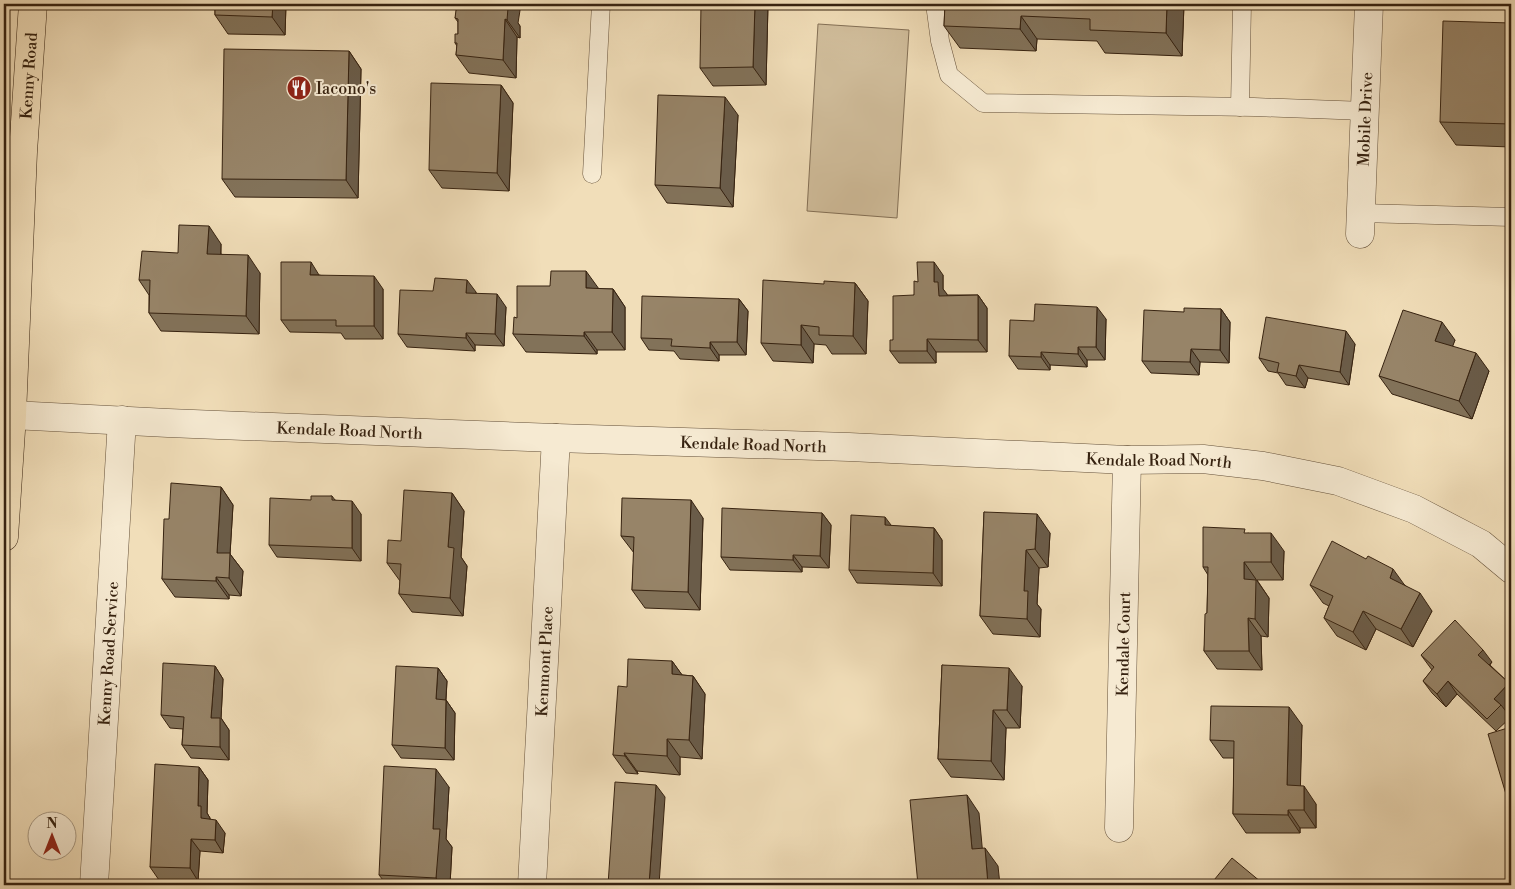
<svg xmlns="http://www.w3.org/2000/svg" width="1515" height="889" font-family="'Libre Bodoni',serif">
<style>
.green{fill:#d1be9c;stroke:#847056}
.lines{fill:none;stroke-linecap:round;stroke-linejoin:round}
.lane-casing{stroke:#65513a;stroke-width:19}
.street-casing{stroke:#65513a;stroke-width:29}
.primary-casing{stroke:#362210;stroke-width:29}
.lane{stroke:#f6ead2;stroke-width:18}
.street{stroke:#f6ead2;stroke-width:28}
.primary{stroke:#f1deb9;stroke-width:28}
.wall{fill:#827259;stroke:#362210}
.shaded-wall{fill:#6a5c49;stroke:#362210}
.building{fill:#978468;stroke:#362210}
.labels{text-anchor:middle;stroke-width:4;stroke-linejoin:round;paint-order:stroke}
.street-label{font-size:16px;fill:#362210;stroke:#f6ead2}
.poi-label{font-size:16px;fill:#362210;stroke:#f6ead2;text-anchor:start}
</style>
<rect width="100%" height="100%" fill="#f1deb9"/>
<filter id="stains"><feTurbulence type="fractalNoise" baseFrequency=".004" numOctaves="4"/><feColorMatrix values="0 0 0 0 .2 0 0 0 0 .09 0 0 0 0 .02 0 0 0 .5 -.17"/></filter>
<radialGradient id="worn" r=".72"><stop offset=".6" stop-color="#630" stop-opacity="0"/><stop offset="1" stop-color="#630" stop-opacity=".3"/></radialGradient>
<polygon class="green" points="818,24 909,30 897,218 807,211"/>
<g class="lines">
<defs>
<g id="lane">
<polyline points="935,4 940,41 949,75 983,103 1254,107 1366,111"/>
<polyline points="1240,107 1242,4"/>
<polyline points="592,174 601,4"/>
<polyline points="1360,213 1511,217"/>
</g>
<g id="street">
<path id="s1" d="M 1360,234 L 1369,4"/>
<path id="s2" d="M 12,415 L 168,423 L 556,438 L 849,447 L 1127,460 L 1203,459 L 1263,466 L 1338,481 L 1414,509 L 1481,544 L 1511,569"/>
<path id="s3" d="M 1119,828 L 1127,460"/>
<path id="s4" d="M 94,885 L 122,420"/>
<path id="s5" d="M 532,885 L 556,438"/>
</g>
<g id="primary">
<path id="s6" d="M 4,537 L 12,415 L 23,152 L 33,4"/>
</g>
</defs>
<use href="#lane" class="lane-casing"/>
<use href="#street" class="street-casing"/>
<use href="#primary" class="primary-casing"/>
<use href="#lane" class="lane"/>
<use href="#street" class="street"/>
<use href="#primary" class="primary"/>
</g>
<g class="wall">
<polygon points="215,4 286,4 285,35 228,34 215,15"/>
<polygon points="459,4 518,23 520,26 520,38 517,37 516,78 469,73 456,55 457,46 455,43 458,34 458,22 455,18 459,9"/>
<polygon points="768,4 766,85 713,86 700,68"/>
<polygon points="945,4 1184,4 1182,56 1105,53 1097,41 1037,39 1036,51 960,48 944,26"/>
<polygon points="1511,23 1511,147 1456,145 1440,122"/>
<polygon points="349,51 361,69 358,198 235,197 222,179"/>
<polygon points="501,85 513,103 509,191 442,188 429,170"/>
<polygon points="738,115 733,207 667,203 655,185"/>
<polygon points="221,244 221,254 260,273 259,334 161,331 149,313 149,295 139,280"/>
<polygon points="319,275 383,289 383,339 345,339 341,333 290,332 281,320"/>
<polygon points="943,275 943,289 947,295 978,295 987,308 987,352 936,352 936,363 899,363 890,351 893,340 914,295 918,282"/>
<polygon points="855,283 868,301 866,354 832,354 826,345 814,344 813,363 773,361 761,343 824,284"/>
<polygon points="598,289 613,289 625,307 625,350 597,350 597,354 526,352 513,334 517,318"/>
<polygon points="476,292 476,294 506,307 504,346 475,345 475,351 407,347 398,334"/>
<polygon points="739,299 748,311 746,355 719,355 719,361 680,359 674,351 649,350 641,338"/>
<polygon points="1221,309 1230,322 1229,363 1200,362 1199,375 1151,373 1142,361 1184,312"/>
<polygon points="1106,319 1105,360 1087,360 1087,367 1050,365 1050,370 1018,369 1009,356 1034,321"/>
<polygon points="1455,340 1452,346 1489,371 1472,419 1392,394 1379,376"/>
<polygon points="1355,344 1349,385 1308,378 1305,388 1286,385 1278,373 1268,371 1259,358"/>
<polygon points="1511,367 1511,397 1506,390"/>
<polygon points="221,487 233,505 230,554 243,571 241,596 229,595 229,599 175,597 162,579 169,519"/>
<polygon points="452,493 464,511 461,557 467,566 463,616 412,612 399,594 400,581 387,563 401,541"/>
<polygon points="332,496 335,500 361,514 361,561 277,557 269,545 311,500"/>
<polygon points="984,512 1050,533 1048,567 1039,568 1037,604 1041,609 1040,637 993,634 980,616"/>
<polygon points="822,513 831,525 829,568 802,567 802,572 730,570 721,557"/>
<polygon points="703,518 700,610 645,608 632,590 634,553 621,536"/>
<polygon points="892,526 934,528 942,540 942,586 857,583 849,570"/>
<polygon points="1248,533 1284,551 1283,580 1257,580 1269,598 1268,637 1261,636 1262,670 1217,669 1204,651 1207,613 1208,575 1203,567"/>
<polygon points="1310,585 1405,585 1432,611 1413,647 1376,629 1366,650 1337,636 1324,618 1329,606 1323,603"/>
<polygon points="1421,655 1492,662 1490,665 1509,683 1511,686 1511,703 1505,710 1510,718 1496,731 1457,694 1446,707 1432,693 1423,681 1432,670"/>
<polygon points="672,661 682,675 693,676 705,694 702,759 680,757 680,775 637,771 638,774 626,773 613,755 627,687"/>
<polygon points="942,665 1022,686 1020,728 1006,728 1004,780 951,777 938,759"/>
<polygon points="215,666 223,679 221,718 229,730 229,760 191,758 182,745 183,729 170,728 161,715"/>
<polygon points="438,668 447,681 446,700 455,713 454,760 401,758 392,745"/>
<polygon points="1302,725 1300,786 1316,804 1316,828 1300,828 1300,833 1246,833 1233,814 1234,758 1223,758 1210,740"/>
<polygon points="199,767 208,780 207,813 210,818 210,820 225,833 223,853 200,851 198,881 159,880 150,867"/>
<polygon points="449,787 446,839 452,847 450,885 387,885 379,875"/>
</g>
<g class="shaded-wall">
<polygon points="273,4 286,4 285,35 272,17"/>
<polygon points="506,4 521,4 518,23 520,26 520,38 507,20 505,9"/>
<polygon points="755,4 768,4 766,85 753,67"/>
<polygon points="1167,4 1184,4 1182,56 1166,33"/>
<polygon points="1021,16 1037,39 1036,51 1020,29"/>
<polygon points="505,19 517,37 516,78 503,60"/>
<polygon points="349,51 361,69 358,198 346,180"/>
<polygon points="501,85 513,103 509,191 497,173"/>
<polygon points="725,97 738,115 733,207 720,188"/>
<polygon points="209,226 221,244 220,272 207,254"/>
<polygon points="248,255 260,273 259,334 246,316"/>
<polygon points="311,262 319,275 310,275"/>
<polygon points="934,262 943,275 943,289 947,294 948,308 939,296 934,282"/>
<polygon points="586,271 599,289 586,288"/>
<polygon points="374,276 383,289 383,339 374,326"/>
<polygon points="467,280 476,292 475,306 466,293"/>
<polygon points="855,283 868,301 866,354 853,336"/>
<polygon points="613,289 625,307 625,350 612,332"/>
<polygon points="497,294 506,307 504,346 495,334"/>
<polygon points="978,295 987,308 987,352 978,340"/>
<polygon points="739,299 748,311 746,355 737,342"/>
<polygon points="1097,307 1106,319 1105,360 1096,347"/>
<polygon points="1221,309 1230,322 1229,363 1220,350"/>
<polygon points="1442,322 1455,340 1448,359 1435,341"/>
<polygon points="801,325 814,344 813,363 801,345"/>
<polygon points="1346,331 1355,344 1349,385 1340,372"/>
<polygon points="584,332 597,350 597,354 584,336"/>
<polygon points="466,333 475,345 475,351 466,338"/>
<polygon points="927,339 936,352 936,363 927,351"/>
<polygon points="710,342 719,355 719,361 710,348"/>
<polygon points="1078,347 1087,360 1087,367 1078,354"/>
<polygon points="1191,349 1200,362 1199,375 1190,362"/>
<polygon points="1041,352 1050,365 1050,370 1041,357"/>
<polygon points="1476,353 1489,371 1472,419 1459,401"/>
<polygon points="1299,365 1308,378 1305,388 1296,376"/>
<polygon points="221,487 233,505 230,554 243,571 241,596 229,578 217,553"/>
<polygon points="452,493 464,511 461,557 467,566 463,616 450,598 448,547"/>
<polygon points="691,500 703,518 700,610 688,592"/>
<polygon points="352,501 361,514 361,561 352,548"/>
<polygon points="822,513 831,525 829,568 820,556"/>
<polygon points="1037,514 1050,533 1048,567 1035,549"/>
<polygon points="885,517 894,529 885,525"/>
<polygon points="934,528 942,540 942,586 933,573"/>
<polygon points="1271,533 1284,551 1283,580 1271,562"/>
<polygon points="1026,550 1039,568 1037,604 1041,609 1040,637 1027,619 1024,591"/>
<polygon points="793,555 802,567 802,572 793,560"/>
<polygon points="1244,562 1269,598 1268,637 1255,619 1244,579"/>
<polygon points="1393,569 1406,587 1390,578"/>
<polygon points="216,577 229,595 229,599 216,581"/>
<polygon points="1420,593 1432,611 1413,647 1401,629"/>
<polygon points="1363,611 1376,629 1366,650 1353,632"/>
<polygon points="1248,618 1261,636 1262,670 1249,651"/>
<polygon points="1483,650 1492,662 1487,667 1478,655"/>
<polygon points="672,661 685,679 672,674"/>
<polygon points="215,666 223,679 221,718 229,730 229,760 220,747 211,718"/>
<polygon points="438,668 447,681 445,712 436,699"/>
<polygon points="1009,668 1022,686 1020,728 1007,710"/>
<polygon points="693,676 705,694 702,759 689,740"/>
<polygon points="1448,681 1457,694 1446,707 1437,694"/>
<polygon points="1509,683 1511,686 1511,703 1505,710 1501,705 1494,699"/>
<polygon points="446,700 455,713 454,760 445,748"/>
<polygon points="1289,707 1302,725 1300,803 1287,785"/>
<polygon points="993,710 1006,728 1004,780 991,761"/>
<polygon points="667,739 680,757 680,775 667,756"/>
<polygon points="624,753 637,771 638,774 625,756"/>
<polygon points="199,767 208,780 207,813 210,818 209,831 201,818 198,806"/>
<polygon points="436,769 449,787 446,839 452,847 450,885 441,885 436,878 433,829"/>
<polygon points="656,785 665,797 659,885 649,885"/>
<polygon points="1304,786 1316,804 1316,828 1304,810"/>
<polygon points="967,795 979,813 984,867 972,849"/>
<polygon points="1288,810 1300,828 1300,833 1288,815"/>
<polygon points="216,820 225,833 223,853 215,840"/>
<polygon points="191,839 200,851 198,881 190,868"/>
<polygon points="985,848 998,866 1000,885 988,885"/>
</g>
<g class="building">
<polygon points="215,4 273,4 272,17 215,15"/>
<polygon points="459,4 506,4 505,9 508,8 507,20 505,19 503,60 456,55 457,43 455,43 455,34 458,34 458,19 455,18 456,10 459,9"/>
<polygon points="701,4 755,4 753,67 700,68"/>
<polygon points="945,4 1167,4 1166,33 1090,30 1090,19 1021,16 1020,29 944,26"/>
<polygon points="1443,21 1511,23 1511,124 1440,122"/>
<polygon points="224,49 349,51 346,180 222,179"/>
<polygon points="431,83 501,85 497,173 429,170"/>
<polygon points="658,95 725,97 720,188 655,185"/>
<polygon points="179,225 209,226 207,254 248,255 246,316 149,313 150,280 139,280 142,251 178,253"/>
<polygon points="281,262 311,262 310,275 374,276 374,326 336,326 336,320 281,320"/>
<polygon points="917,262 934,262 934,282 938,282 939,296 978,295 978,340 927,339 927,351 890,351 890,340 893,340 893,296 914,295 914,281 918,282"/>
<polygon points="551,271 586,271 586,288 613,289 612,332 584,332 584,336 513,334 514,317 517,318 517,286 550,286"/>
<polygon points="435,278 467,280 466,293 497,294 495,334 466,333 466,338 398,334 400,290 433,291"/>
<polygon points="763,280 824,284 824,281 855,283 853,336 819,335 819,327 801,325 801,345 761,343"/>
<polygon points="642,296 739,299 737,342 710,342 710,348 671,346 672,339 641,338"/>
<polygon points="1035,304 1097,307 1096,347 1078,347 1078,354 1041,352 1041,357 1009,356 1010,320 1034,321"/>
<polygon points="1184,308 1221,309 1220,350 1191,349 1190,362 1142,361 1144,310 1184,312"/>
<polygon points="1403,310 1442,322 1435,341 1476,353 1459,401 1379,376"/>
<polygon points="1266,317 1346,331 1340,372 1299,365 1296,376 1277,372 1279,363 1259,358"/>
<polygon points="1511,367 1511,391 1506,390"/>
<polygon points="171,483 221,487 217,553 230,553 229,578 216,577 216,581 162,579 164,519 169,519"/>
<polygon points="404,490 452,493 448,547 454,548 450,598 399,594 401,564 387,563 388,540 401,541"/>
<polygon points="311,496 332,496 332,500 352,501 352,548 269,545 270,498 311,500"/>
<polygon points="622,498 691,500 688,592 632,590 634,537 621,536"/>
<polygon points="722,508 822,513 820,556 793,555 793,560 721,557"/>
<polygon points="984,512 1037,514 1035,549 1026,550 1024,591 1028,591 1027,619 980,616"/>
<polygon points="851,515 885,517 885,525 934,528 933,573 849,570"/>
<polygon points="1203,527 1245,529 1244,533 1271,533 1271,562 1244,562 1244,579 1256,580 1255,619 1248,618 1249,651 1204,651 1205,614 1207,613 1208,567 1203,567"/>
<polygon points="1332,541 1366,559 1368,556 1393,569 1390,578 1420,593 1401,629 1363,611 1353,632 1324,618 1333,596 1310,585"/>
<polygon points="1455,620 1483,650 1478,655 1509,683 1494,699 1501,705 1487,719 1448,681 1437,694 1423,681 1434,667 1421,655"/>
<polygon points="628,659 672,661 672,674 693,676 689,740 667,739 667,756 624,753 625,756 613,755 618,686 627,687"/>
<polygon points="163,663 215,666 211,718 220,718 220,747 182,745 184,717 161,715"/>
<polygon points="942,665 1009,668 1007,710 993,710 991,761 938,759"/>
<polygon points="396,666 438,668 436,699 446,700 445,748 392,745"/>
<polygon points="1211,706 1289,707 1287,785 1304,786 1304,810 1288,810 1288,815 1233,814 1234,741 1210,740"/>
<polygon points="1511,727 1511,811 1488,734"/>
<polygon points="155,764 199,767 198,806 201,806 201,818 216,820 215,840 191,839 190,868 150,867"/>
<polygon points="384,766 436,769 433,829 440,829 436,878 379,875"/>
<polygon points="615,782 656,785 649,885 608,885"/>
<polygon points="967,795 972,849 985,848 988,885 918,885 910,800"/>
<polygon points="1232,858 1261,882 1259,885 1210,885"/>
</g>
<defs>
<symbol id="restaurant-disc" viewBox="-11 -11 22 22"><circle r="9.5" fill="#8f2418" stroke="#f6ead2"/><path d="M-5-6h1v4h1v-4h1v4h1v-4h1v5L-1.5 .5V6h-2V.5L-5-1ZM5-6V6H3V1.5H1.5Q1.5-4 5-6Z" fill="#fff"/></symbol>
</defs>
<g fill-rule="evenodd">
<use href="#restaurant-disc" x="285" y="74" width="28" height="28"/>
</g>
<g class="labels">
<g class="street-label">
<text dy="6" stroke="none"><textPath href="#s6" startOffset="462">Kenny Road</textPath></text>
<text dy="6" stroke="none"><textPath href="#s1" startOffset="115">Mobile Drive</textPath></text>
<text dy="6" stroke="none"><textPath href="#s2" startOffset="338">Kendale Road North</textPath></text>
<text dy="6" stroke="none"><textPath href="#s2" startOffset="742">Kendale Road North</textPath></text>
<text dy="6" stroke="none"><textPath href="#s2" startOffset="1148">Kendale Road North</textPath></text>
<text dy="6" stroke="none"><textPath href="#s3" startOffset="184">Kendale Court</textPath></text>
<text dy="6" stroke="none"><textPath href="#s4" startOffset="232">Kenny Road Service</textPath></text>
<text dy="6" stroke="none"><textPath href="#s5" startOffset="224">Kenmont Place</textPath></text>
</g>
<g class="poi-label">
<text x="316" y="94">Iacono's</text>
</g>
</g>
<rect width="1515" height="889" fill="none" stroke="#f1deb9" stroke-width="20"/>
<rect x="5" y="5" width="1505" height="879" fill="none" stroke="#362210" stroke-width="2.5"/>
<rect x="10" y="10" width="1495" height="869" fill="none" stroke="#362210"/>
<g transform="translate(52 836)"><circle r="24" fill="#f6ead2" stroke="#a99a84"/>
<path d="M0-4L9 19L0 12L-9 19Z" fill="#8f2418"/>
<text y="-8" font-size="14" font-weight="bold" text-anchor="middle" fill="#362210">N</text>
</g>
<rect width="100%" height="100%" filter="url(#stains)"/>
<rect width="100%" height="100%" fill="url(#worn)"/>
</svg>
